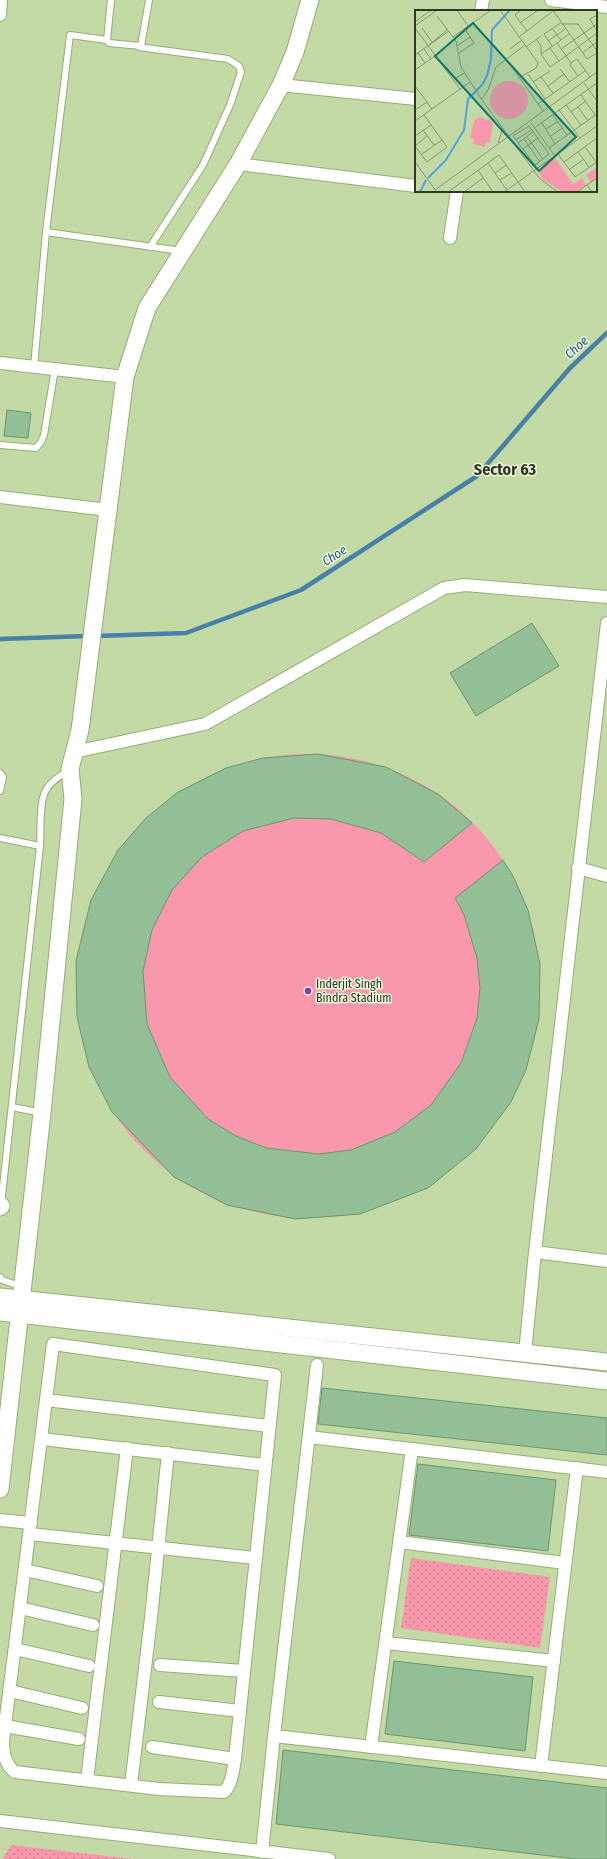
<svg xmlns="http://www.w3.org/2000/svg" width="607" height="1859" font-family="'Fira Sans Condensed',sans-serif">
<style>
.grass{fill:#f998ac}
.park{fill:url(#park-dots)}
.lines{fill:none;stroke-linecap:round;stroke-linejoin:round}
.stream{stroke:#4780a8;stroke-width:4.5}
.building{fill:#92bf96;stroke:#6b966f}
.lane-casing{stroke:#97ad7a;stroke-width:8}
.street-casing{stroke:#97ad7a;stroke-width:14}
.secondary-casing{stroke:#97ad7a;stroke-width:19}
.lane{stroke:#fff;stroke-width:6}
.street{stroke:#fff;stroke-width:12}
.secondary{stroke:#fff;stroke-width:17}
.poi-dot{fill:#7f3db2;stroke:#eaf6db;stroke-width:1.5}
.labels{text-anchor:middle;stroke-width:3;stroke-linejoin:round;paint-order:stroke}
.poi-label{font-size:12px;fill:#2e3722;stroke:#eaf6db;text-anchor:start}
.water-label{font-size:13px;font-style:italic;fill:#205683;stroke:#eaf6db}
.district-label{font-size:16px;font-weight:bold;fill:#2e3722;stroke:#eaf6db}
.inset-river{fill:none;stroke:#529fe1;stroke-width:2}
.inset-road{fill:none;stroke:#879971;stroke-width:1}
.view{fill:#0f766e;fill-opacity:0.15;stroke:#0f766e;stroke-width:2}
.inset-edge{fill:none;stroke:#2e3722;stroke-width:2}
</style>
<defs>
<pattern id="park-dots" width="8" height="8" patternUnits="userSpaceOnUse"><rect width="8" height="8" fill="#f998ac"/><path d="M2 2h.1M6 6h.1" fill="none" stroke="#ca7d8c" stroke-width="1.8" stroke-linecap="round"/></pattern>
</defs>
<rect width="100%" height="100%" fill="#c3daa5"/>
<circle class="grass" cx="308" cy="986" r="232"/>
<g class="park">
<polygon points="411,1558 550,1577 540,1648 401,1628"/>
<polygon points="11,1845 133,1859 3,1859"/>
</g>
<g class="lines">
<g class="stream">
<polyline points="96,636 186,633 301,590 477,476 570,368 607,333"/>
<polyline points="0,639 88,636"/>
</g>
</g>
<g class="building">
<polygon points="7,410 31,413 28,438 4,436"/>
<polygon points="532,623 559,666 476,716 450,673"/>
<polygon points="318,754 386,767 438,794 472,823 424,862 381,833 331,819 294,818 243,831 202,857 172,890 152,930 143,971 147,1024 170,1077 208,1119 236,1136 266,1148 319,1154 351,1150 395,1132 431,1105 461,1063 477,1018 480,988 477,958 464,915 455,898 503,860 513,876 528,910 540,964 539,1019 526,1070 511,1102 476,1149 428,1188 360,1214 295,1219 227,1205 174,1177 112,1112 89,1067 77,1017 76,961 91,900 118,850 146,818 178,792 226,768 263,758"/>
<polygon points="322,1388 607,1418 607,1455 318,1424"/>
<polygon points="418,1464 556,1480 548,1551 409,1535"/>
<polygon points="394,1661 533,1677 525,1751 385,1734"/>
<polygon points="283,1750 607,1788 607,1859 576,1859 276,1824"/>
</g>
<g class="lines">
<defs>
<g id="lane">
<polyline points="107,40 111,0"/>
<polyline points="139,47 228,59 239,66 241,72 230,105 203,165 150,247"/>
<polyline points="46,232 181,251"/>
<polyline points="34,367 46,232 70,35 107,40 109,43 141,46 149,0"/>
<polyline points="0,445 36,448 41,442 44,435 55,369"/>
<polyline points="0,773 3,777 0,791"/>
<polyline points="0,838 40,846"/>
<polyline points="12,1107 42,1113"/>
<path d="M 1,1205 L 40,846 C 41,831 39,802 46,790 C 51,781 60,776 68,771"/>
<polyline points="0,1277 2,1280 20,1286"/>
</g>
<g id="street">
<polyline points="551,0 607,7"/>
<polyline points="481,11 483,0"/>
<polyline points="0,15 1,0"/>
<polyline points="281,85 416,99"/>
<polyline points="238,164 416,186"/>
<polyline points="450,238 457,191"/>
<polyline points="0,363 125,377"/>
<polyline points="0,497 108,510"/>
<polyline points="74,752 205,724 444,588 465,585 607,597"/>
<polyline points="578,868 607,876"/>
<polyline points="535,1252 607,1261"/>
<path d="M 53,1344 L 275,1375 L 235,1759 C 233,1771 232,1784 224,1792 L 159,1789 L 15,1772 C 5,1765 3,1753 3,1741 Z"/>
<polyline points="525,1353 535,1252 607,623"/>
<polyline points="46,1400 269,1426"/>
<polyline points="309,1437 607,1472"/>
<polyline points="42,1439 265,1465"/>
<polyline points="0,1520 31,1523"/>
<polyline points="30,1534 255,1558"/>
<polyline points="399,1542 565,1563"/>
<polyline points="25,1570 97,1586"/>
<polyline points="20,1608 93,1625"/>
<polyline points="386,1643 554,1661"/>
<polyline points="15,1649 89,1666"/>
<polyline points="160,1665 244,1671"/>
<polyline points="10,1691 82,1708"/>
<polyline points="159,1702 240,1711"/>
<polyline points="5,1726 79,1739"/>
<polyline points="274,1736 607,1773"/>
<polyline points="152,1747 235,1759"/>
<polyline points="371,1747 412,1449"/>
<polyline points="541,1766 577,1468"/>
<polyline points="87,1780 127,1448"/>
<polyline points="131,1785 151,1618 168,1453"/>
<polyline points="0,1821 329,1859"/>
<polyline points="262,1852 274,1736 317,1365"/>
</g>
<g id="secondary">
<polyline points="0,1207 1,1206"/>
<polyline points="0,1297 607,1362"/>
<polyline points="0,1312 607,1381"/>
<polyline points="0,1489 42,1113 73,799 70,769 80,730 125,377 147,308 238,164 281,85 295,52 310,0"/>
</g>
</defs>
<use href="#lane" class="lane-casing"/>
<use href="#street" class="street-casing"/>
<use href="#secondary" class="secondary-casing"/>
<use href="#lane" class="lane"/>
<use href="#street" class="street"/>
<use href="#secondary" class="secondary"/>
</g>
<circle class="poi-dot" cx="308" cy="991" r="4"/>
<g class="labels">
<g class="poi-label">
<text x="316" y="988">Inderjit Singh<tspan x="316" dy="14">Bindra Stadium</tspan></text>
</g>
<g class="water-label">
<text transform="translate(576 347) rotate(-43)" y="5">Choe</text>
<text transform="translate(334 555) rotate(-33)" y="5">Choe</text>
</g>
<g class="district-label">
<text x="505" y="475">Sector 63</text>
</g>
</g>
<g transform="translate(415 10)">
<rect width="182" height="182" fill="#c3daa5"/>
<path d="M75 90a19 19 0 1 1 38 0a19 19 0 1 1-38 0ZM 63,107 L 75,110 L 78,114 L 75,133 L 71,132 L 70,137 L 58,134 L 59,129 L 55,128 L 59,111 Z" fill="#f998ac"/>
<path d="M 140,148 L 158,174 L 167,168 L 171,175 L 160,182 L 148,182 L 127,169 L 124,160 ZM 182,157 L 182,167 L 176,172 L 171,165 Z" fill="#f998ac"/>
<path class="inset-river" d="M 13,168 L 31,150 L 49,120 L 53,89 L 67,75 L 72,66 L 76,49 L 77,20 L 95,0M 5,182 L 11,170"/>
<path class="inset-road" d="M 42,0 L 53,16M 85,0 L 123,53 L 121,58 L 104,68M 106,0 L 100,5 L 112,21M 138,0 L 172,49 L 182,43M 182,5 L 175,9 L 179,16 L 182,14M 22,6 L 41,31 L 46,57 L 67,90 L 125,169 L 143,182M 0,12 L 16,0M 106,12 L 123,0M 0,16 L 22,0M 0,18 L 45,79M 7,18 L 17,32M 137,18 L 146,30M 154,24 L 142,33 L 156,53 L 162,49 L 175,67M 38,27 L 76,0M 104,27 L 138,1M 121,29 L 126,36 L 126,44 L 142,33M 133,31 L 150,19M 182,32 L 178,35 L 182,41M 13,36 L 33,19M 42,36 L 55,27M 137,36 L 129,24 L 146,13M 111,37 L 126,26M 135,38 L 144,51 L 182,23M 9,39 L 16,49M 95,39 L 107,30M 146,39 L 169,23 L 163,14 L 147,14M 3,43 L 10,53M 44,43 L 59,33 L 50,19M 167,43 L 178,35 L 169,23 L 179,16 L 182,20M 126,44 L 135,57 L 144,51M 0,45 L 34,21M 92,50 L 128,101M 156,53 L 155,55 L 163,66M 145,59 L 155,72M 0,60 L 20,46M 113,64 L 130,89M 126,67 L 138,83M 38,70 L 49,63M 118,72 L 135,61M 169,73 L 182,91M 0,76 L 17,99M 133,76 L 149,64M 166,85 L 180,105M 67,89 L 73,80 L 81,57 L 110,35M 123,94 L 170,61M 151,95 L 166,115M 163,97 L 173,111M 0,100 L 12,92M 144,100 L 165,128M 156,102 L 171,91M 138,105 L 152,125M 0,111 L 55,72M 116,113 L 140,146M 127,113 L 140,134M 114,116 L 134,144 L 120,155 L 98,126 ZM 119,118 L 182,73M 131,119 L 142,112M 8,120 L 19,135M 0,126 L 16,115M 136,126 L 147,118M 112,127 L 128,149M 109,129 L 125,152M 101,130 L 116,120M 83,133 L 87,121M 103,133 L 118,122M 0,136 L 12,152 L 32,137 L 9,105M 0,136 L 12,126M 170,137 L 181,152M 134,138 L 182,104M 108,139 L 123,128M 163,142 L 174,157M 7,144 L 27,130M 143,144 L 160,167 L 182,152M 0,152 L 21,181M 149,152 L 182,128M 73,153 L 93,182M 155,159 L 169,149M 63,160 L 78,182M 80,163 L 91,155M 85,170 L 97,163M 172,175 L 182,168M 20,180 L 182,62M 33,182 L 84,145 L 110,182M 49,182 L 68,168M 89,182 L 182,116M 162,182 L 172,175 L 177,182"/>
<path class="view" d="M 58,13 L 161,127 L 124,161 L 20,46 Z"/>
<rect width="182" height="182" class="inset-edge"/>
</g>
</svg>
